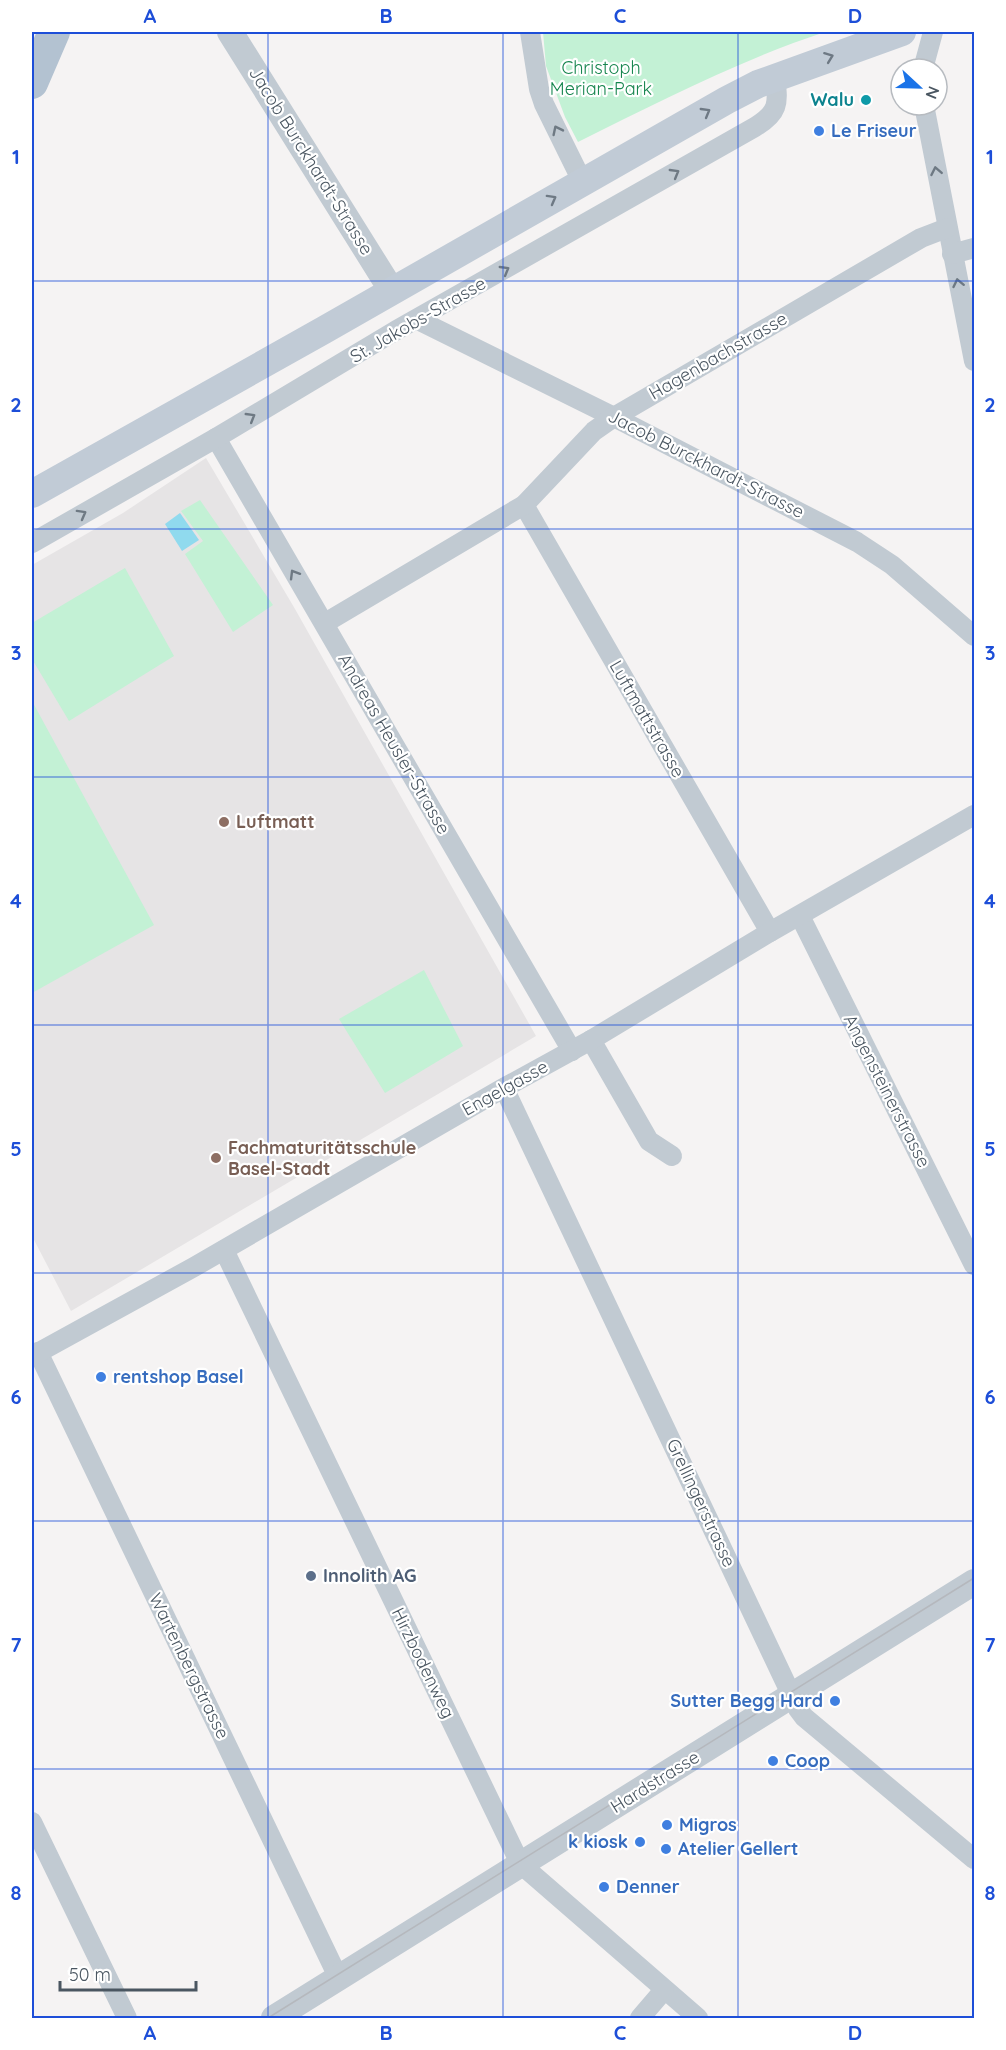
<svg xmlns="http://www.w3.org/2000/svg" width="1006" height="2050" font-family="Quicksand,sans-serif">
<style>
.education{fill:#e6e4e5}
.green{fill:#c3f1d5}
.water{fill:#90daee}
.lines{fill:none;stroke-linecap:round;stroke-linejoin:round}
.minor{stroke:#c1cad2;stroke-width:20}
.tertiary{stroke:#c1cad2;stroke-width:26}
.secondary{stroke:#c1cbd6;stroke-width:28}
.primary{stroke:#b3c2d1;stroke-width:32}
.tram{stroke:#b5b8bd;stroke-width:1.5}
.oneway{stroke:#6e7984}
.oneway2{stroke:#6e7983}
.grid{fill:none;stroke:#1d4ed8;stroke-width:1.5;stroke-opacity:0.55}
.culture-dot{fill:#0f9aa8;stroke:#fff;stroke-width:2}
.shop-dot{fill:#3f7fe0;stroke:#fff;stroke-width:2}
.education-dot{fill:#8d6e63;stroke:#fff;stroke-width:2}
.service-dot{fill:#5c6f8a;stroke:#fff;stroke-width:2}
.labels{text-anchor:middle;stroke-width:4.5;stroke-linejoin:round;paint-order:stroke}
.park-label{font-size:18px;fill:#17864f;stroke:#fff}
.culture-label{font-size:18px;font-weight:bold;fill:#0d838f;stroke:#fff;text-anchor:end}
.shop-label{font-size:18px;font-weight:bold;fill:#366cbe;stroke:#fff;text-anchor:start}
.street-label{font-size:18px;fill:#4a5661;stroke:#fff}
.education-label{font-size:18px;font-weight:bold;fill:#785e54;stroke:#fff;text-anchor:start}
.service-label{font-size:18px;font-weight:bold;fill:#4e5e75;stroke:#fff;text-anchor:start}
.neatline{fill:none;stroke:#1d4ed8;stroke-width:2}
.grid-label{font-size:20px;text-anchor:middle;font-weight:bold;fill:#1d4ed8}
</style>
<rect width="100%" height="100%" fill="#f5f3f3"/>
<polygon class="education" points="206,458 295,609 536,1036 71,1311 32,1236 32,565 123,513"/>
<g class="green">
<path d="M 543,32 L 825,32 C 740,60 659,102 578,142 L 565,117 L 546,66 Z"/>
<polygon points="200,500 273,605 233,632 185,554 203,541 181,511"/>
<polygon points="125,568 174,656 69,721 32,659 32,623"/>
<polygon points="32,701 154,925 32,993"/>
<polygon points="424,970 463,1046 385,1093 339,1019"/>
</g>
<polygon class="water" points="180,513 199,540 182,551 165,524"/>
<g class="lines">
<g class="minor">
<polyline points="530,32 539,89 544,104 583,183"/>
<polyline points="923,69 933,32"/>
<polyline points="924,105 974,361"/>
<polyline points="952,254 974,248"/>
<polyline points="418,320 614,417 857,542 892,565 974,636"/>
<polyline points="216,438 572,1051"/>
<polyline points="524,505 770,932"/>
<path d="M 32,543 L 216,438 L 395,331 L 755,127 C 778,113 779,104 775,78"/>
<polyline points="325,623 524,505 594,431 614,417 921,238 947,228"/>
<polyline points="800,916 974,1265"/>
<polyline points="591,1040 649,1141 672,1156"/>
<polyline points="504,1088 798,1709 804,1717 974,1859"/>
<polyline points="224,1250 515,1853 524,1867 698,2018"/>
<polyline points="38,1352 339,1979"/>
<polyline points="32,1356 194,1267 500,1090 591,1040 770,932 974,815"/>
<polyline points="32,1822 127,2018"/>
<polyline points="640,2018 664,1990"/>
</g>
<g class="tertiary">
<polyline points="230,32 392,291"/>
<polyline points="274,2018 974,1582"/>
</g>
<polyline class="secondary" points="32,494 324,330 727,100 758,84 902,32"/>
<polyline class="primary" points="32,83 54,32"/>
<polyline class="tram" points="268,2018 974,1578"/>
</g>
<defs><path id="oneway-chevron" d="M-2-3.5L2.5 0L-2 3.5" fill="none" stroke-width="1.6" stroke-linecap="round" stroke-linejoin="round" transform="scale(1.5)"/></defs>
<g class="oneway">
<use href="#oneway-chevron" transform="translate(829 57) rotate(-21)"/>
<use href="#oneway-chevron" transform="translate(706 112) rotate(-30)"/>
<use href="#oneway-chevron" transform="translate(552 199) rotate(-29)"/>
</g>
<g class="oneway2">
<use href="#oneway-chevron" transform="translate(557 130) rotate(-116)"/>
<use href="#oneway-chevron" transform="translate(936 171) rotate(-101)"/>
<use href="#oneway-chevron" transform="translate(675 173) rotate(-30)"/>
<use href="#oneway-chevron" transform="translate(505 270) rotate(-30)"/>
<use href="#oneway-chevron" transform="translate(958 283) rotate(-102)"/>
<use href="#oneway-chevron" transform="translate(251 417) rotate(-31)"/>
<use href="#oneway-chevron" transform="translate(82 514) rotate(-29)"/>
<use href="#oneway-chevron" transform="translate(294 574) rotate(-121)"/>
</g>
<path class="grid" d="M 268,32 L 268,2018M 503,32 L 503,2018M 738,32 L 738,2018M 32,281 L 974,281M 32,529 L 974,529M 32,777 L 974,777M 32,1025 L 974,1025M 32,1273 L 974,1273M 32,1521 L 974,1521M 32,1769 L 974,1769"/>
<circle class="culture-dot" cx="866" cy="100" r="6"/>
<g class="shop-dot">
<circle cx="819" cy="131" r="6"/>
<circle cx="101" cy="1377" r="6"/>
<circle cx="835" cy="1701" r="6"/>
<circle cx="773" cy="1761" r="6"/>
<circle cx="667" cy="1825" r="6"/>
<circle cx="640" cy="1842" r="6"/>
<circle cx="666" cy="1849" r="6"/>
<circle cx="604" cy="1887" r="6"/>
</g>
<g class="education-dot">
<circle cx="224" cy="822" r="6"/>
<circle cx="216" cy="1158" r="6"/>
</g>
<circle class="service-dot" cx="311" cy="1576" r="6"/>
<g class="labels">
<g class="park-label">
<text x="601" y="74">Christoph<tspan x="601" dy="21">Merian-Park</tspan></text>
</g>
<g class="culture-label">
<text x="854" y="106">Walu</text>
</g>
<g class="shop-label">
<text x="831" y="137">Le Friseur</text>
<text x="113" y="1383">rentshop Basel</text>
<text x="823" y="1707" text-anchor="end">Sutter Begg Hard</text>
<text x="785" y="1767">Coop</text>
<text x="679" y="1831">Migros</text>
<text x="628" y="1848" text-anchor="end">k kiosk</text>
<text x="678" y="1855">Atelier Gellert</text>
<text x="616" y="1893">Denner</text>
</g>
<g class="street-label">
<text transform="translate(311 161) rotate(58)" y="6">Jacob Burckhardt-Strasse</text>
<text transform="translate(418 320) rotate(-30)" y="6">St. Jakobs-Strasse</text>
<text transform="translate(718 356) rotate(-30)" y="6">Hagenbachstrasse</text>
<text transform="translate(706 464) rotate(27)" y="6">Jacob Burckhardt-Strasse</text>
<text transform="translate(647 719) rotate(60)" y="6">Luftmattstrasse</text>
<text transform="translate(394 744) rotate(60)" y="6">Andreas Heusler-Strasse</text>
<text transform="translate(505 1088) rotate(-29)" y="6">Engelgasse</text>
<text transform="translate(887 1091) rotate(63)" y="6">Angensteinerstrasse</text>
<text transform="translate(701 1503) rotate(65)" y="6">Grellingerstrasse</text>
<text transform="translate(423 1663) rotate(64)" y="6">Hirzbodenweg</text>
<text transform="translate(189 1666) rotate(64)" y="6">Wartenbergstrasse</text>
<text transform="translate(655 1782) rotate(-32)" y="6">Hardstrasse</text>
</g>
<g class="education-label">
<text x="236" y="828">Luftmatt</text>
<text x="228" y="1154">Fachmaturitätsschule<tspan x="228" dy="21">Basel-Stadt</tspan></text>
</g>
<g class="service-label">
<text x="323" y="1582">Innolith AG</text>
</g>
</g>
<rect width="1006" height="2050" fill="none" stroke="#ffffff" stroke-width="66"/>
<g transform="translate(919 87) rotate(112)"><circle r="28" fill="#ffffff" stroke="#b7bbc0" stroke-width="1.5"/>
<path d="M0-4.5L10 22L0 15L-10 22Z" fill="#1a73e8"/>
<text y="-9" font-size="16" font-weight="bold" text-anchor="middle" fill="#4a5661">N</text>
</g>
<path d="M60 1981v9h136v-9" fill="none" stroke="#4a5661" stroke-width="3"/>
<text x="69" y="1981" font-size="18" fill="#4a5661" stroke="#ffffff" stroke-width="4.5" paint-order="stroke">50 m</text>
<rect x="33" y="33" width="940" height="1984" class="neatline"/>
<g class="grid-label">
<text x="150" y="23">A</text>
<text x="386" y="23">B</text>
<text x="620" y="23">C</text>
<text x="855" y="23">D</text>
<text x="16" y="164">1</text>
<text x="990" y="164">1</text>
<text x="16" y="412">2</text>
<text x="990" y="412">2</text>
<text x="16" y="660">3</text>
<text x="990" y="660">3</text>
<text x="16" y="908">4</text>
<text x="990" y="908">4</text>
<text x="16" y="1156">5</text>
<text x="990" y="1156">5</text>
<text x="16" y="1404">6</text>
<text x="990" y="1404">6</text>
<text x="16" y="1652">7</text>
<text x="990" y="1652">7</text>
<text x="16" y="1900">8</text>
<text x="990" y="1900">8</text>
<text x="150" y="2040">A</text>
<text x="386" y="2040">B</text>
<text x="620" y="2040">C</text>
<text x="855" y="2040">D</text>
</g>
</svg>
